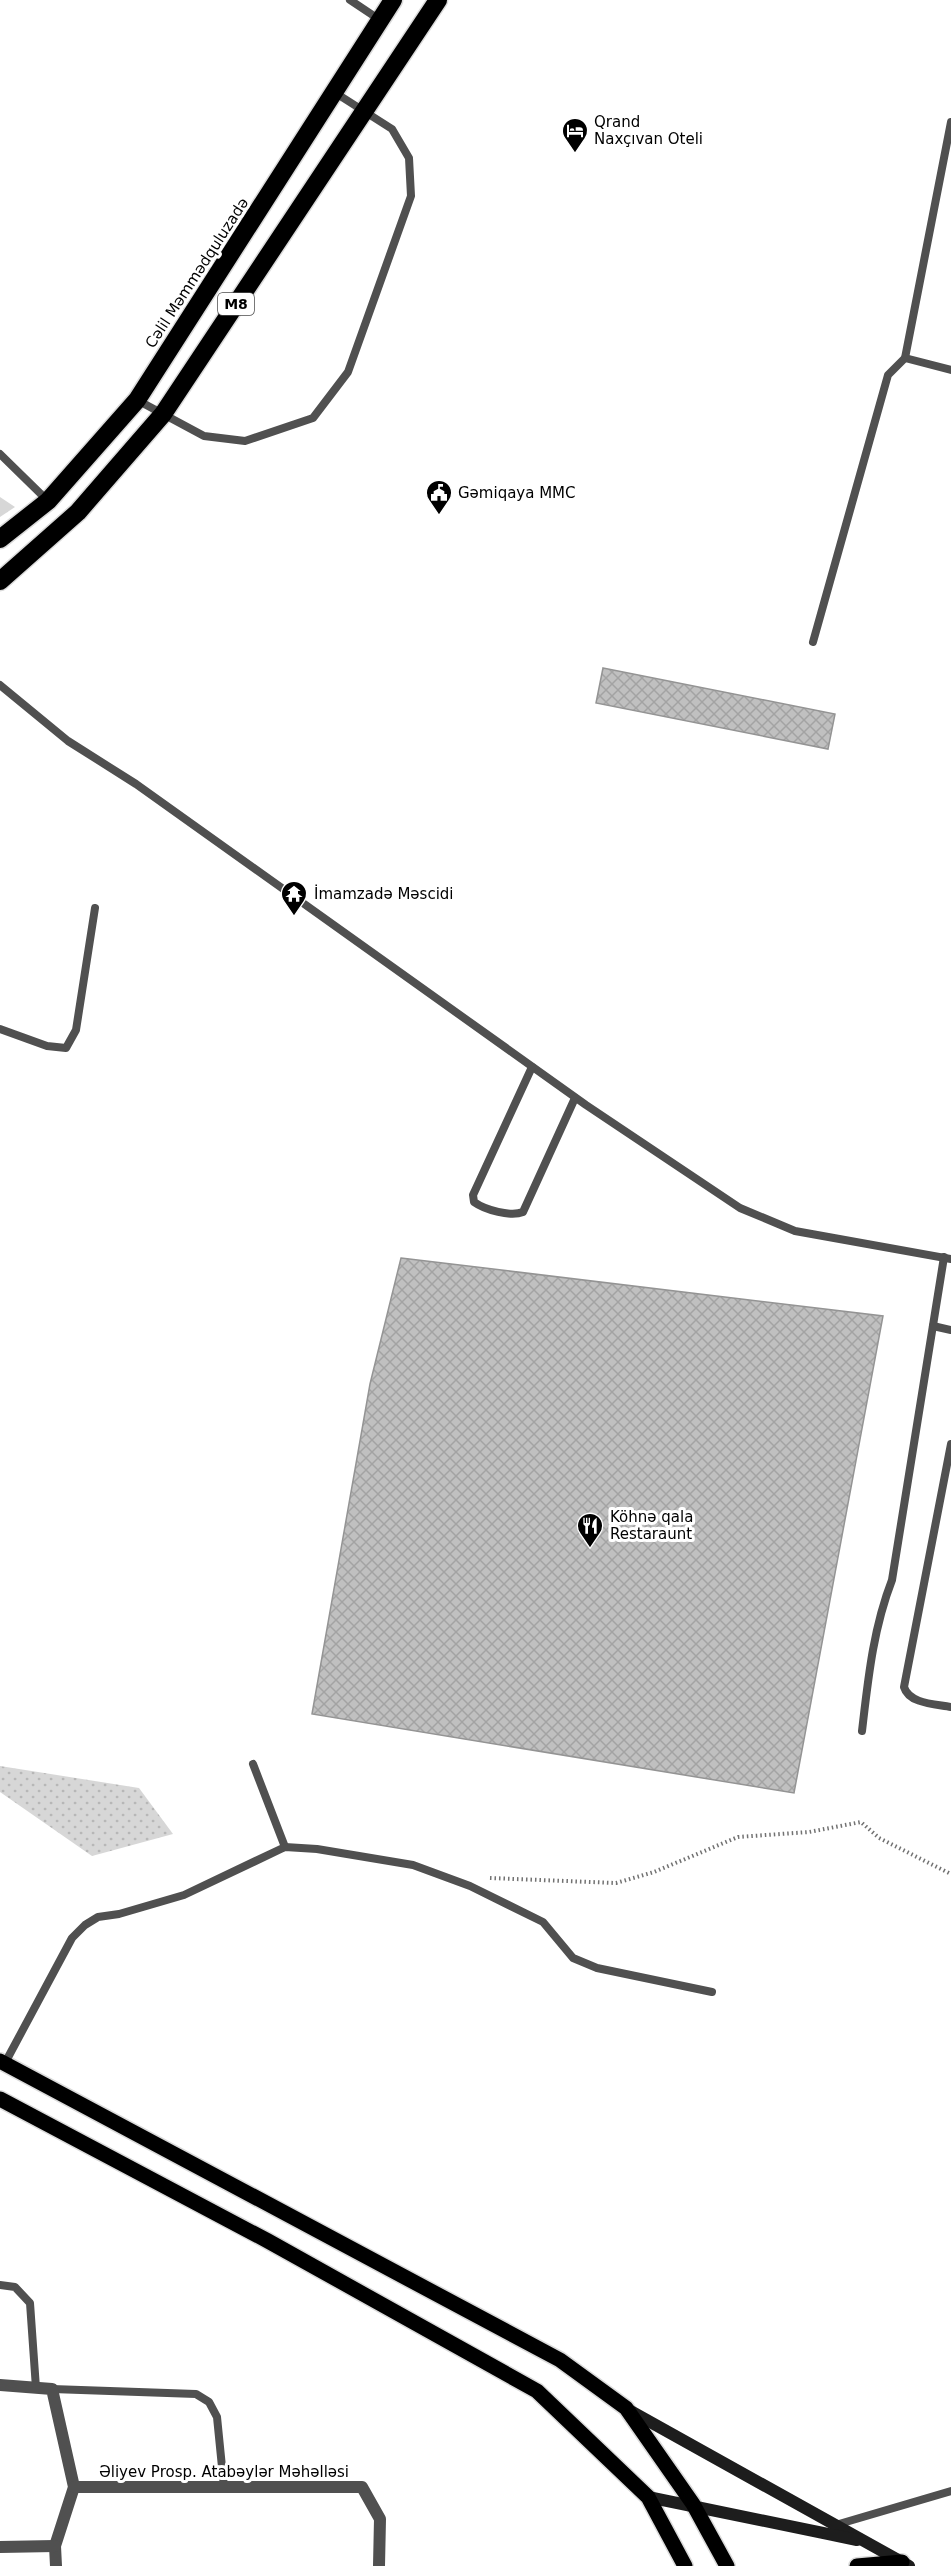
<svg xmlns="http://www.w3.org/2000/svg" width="951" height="2566" font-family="'DejaVu Sans',sans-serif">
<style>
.grass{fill:url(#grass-dots)}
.forest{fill:url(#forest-firs)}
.building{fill:url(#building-cross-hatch);stroke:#949494;stroke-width:1.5}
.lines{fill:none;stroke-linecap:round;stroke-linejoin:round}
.primary-casing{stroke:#dbdbdb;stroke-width:18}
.highway-casing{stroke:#dbdbdb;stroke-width:21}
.path{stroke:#727272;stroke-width:4;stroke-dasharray:1.5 3;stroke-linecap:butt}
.lane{stroke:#505050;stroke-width:8}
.street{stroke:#505050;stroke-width:12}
.secondary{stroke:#1d1d1d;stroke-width:12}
.primary{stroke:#000;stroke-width:15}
.highway{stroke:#000;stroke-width:18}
.labels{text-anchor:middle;stroke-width:6;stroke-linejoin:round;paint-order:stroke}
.shield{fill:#fff;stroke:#4c4c4c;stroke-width:1.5}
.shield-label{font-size:14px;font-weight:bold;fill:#000}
.poi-label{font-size:15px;fill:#000;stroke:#fff;text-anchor:start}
.street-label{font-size:15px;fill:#000;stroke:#fff}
</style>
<defs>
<pattern id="grass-dots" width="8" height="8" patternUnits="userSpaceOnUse" patternTransform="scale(1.5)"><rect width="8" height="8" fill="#d7d7d7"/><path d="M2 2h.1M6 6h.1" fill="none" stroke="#b7b7b7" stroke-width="1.8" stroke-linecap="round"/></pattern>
<pattern id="forest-firs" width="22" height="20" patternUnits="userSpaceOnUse" patternTransform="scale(1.5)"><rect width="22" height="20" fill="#d7d7d7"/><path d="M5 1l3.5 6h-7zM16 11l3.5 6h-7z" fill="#b7b7b7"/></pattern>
<pattern id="building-cross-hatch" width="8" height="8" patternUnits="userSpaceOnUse" patternTransform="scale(1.5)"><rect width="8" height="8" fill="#c0c0c0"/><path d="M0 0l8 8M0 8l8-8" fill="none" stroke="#a3a3a3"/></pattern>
</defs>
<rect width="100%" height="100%" fill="#fff"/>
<polygon class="grass" points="0,1766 139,1788 173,1834 92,1856 0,1792"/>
<polygon class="forest" points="0,497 15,507 0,517"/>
<g class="building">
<polygon points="603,668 835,714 828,749 596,703"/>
<polygon points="401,1258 883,1316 794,1793 312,1714 370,1384"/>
</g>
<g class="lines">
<defs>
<g id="primary">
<polyline points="0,2061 560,2360 626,2408 693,2504 727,2566"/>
<polyline points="0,2099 268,2241 537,2391 648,2497 685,2566"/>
<polyline points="857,2566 902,2562"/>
</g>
<g id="highway">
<polyline points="0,539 48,501 137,400 393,0"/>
<polyline points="0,581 78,512 163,414 438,0"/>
</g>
</defs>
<use href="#primary" class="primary-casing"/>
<use href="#highway" class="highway-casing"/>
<polyline class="path" points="490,1878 616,1883 654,1872 738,1837 809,1832 861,1822 879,1838 951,1874"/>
<g class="lane">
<polyline points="350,0 380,20"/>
<polyline points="905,358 951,370"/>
<polyline points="137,400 204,436 245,441 313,418 348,372 411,196 409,158 392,129 334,92"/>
<polyline points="0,454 48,501"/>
<polyline points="813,642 888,375 905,358 951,122"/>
<polyline points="0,685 68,741 136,784 586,1105 740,1208 795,1231 951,1259"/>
<polyline points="0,1029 47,1046 66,1048 76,1030 95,908"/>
<path d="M 532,1067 L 473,1195 L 474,1202 C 485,1210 511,1217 523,1212 L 575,1098"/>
<polyline points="933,1326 951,1330"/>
<path d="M 951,1444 L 904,1687 C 909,1704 936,1704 951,1707"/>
<path d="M 862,1731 C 868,1680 873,1629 892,1580 L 944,1257"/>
<polyline points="253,1764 285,1847"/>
<polyline points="5,2063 72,1938 85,1925 98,1917 119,1914 184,1895 285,1847 317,1849 413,1865 470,1886 543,1922 573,1958 597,1968 712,1992"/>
<polyline points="0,2285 15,2287 30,2303 36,2388"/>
<polyline points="52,2389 196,2394 209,2402 217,2417 224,2487"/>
<polyline points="839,2524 951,2491"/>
</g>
<g class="street">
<polyline points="0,2385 52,2389 74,2487 55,2546 56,2566"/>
<polyline points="74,2487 362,2487 380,2519 379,2566"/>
<polyline points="0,2547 55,2546"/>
</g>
<g class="secondary">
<polyline points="627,2409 909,2566"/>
<polyline points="648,2497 857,2540"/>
</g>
<use href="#primary" class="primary"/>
<use href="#highway" class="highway"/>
</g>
<defs>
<symbol id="hotel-pin" viewBox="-11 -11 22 30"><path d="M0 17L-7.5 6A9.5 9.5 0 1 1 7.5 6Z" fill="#000" stroke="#fff"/><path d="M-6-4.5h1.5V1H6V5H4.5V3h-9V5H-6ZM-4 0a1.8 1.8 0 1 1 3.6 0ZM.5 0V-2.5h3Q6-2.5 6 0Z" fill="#fff"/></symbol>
<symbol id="civic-pin" viewBox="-11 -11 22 30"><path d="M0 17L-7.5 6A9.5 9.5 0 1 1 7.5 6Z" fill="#000" stroke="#fff"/><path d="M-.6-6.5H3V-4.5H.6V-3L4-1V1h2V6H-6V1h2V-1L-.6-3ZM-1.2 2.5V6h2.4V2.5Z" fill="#fff"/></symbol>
<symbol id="temple-pin" viewBox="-11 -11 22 30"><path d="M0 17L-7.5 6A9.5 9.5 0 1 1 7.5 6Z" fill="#000" stroke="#fff"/><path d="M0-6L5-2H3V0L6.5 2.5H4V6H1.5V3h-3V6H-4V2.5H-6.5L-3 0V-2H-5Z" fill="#fff"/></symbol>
<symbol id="restaurant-pin" viewBox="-11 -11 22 30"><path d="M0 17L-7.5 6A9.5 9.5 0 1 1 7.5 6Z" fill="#000" stroke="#fff"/><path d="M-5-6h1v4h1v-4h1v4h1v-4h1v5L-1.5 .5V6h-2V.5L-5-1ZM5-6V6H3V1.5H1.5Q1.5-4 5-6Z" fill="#fff"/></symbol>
</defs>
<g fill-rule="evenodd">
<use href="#hotel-pin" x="560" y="116" width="30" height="40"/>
<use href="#civic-pin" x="424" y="478" width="30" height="40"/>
<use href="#temple-pin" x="279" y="879" width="30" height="40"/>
<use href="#restaurant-pin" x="575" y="1511" width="30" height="40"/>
</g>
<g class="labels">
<rect class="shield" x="218" y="293" width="36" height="22" rx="4.5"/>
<g class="shield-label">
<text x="236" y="309">M8</text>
</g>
<g class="poi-label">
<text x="594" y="127">Qrand<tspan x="594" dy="17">Naxçıvan Oteli</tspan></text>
<text x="458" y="498">Gəmiqaya MMC</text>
<text x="314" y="899">İmamzadə Məscidi</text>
<text x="610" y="1522">Köhnə qala<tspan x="610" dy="17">Restaraunt</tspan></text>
</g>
<g class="street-label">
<text transform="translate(197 273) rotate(-57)" y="5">Cəlil Məmmədquluzadə</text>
<text x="224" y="2477">Əliyev Prosp. Atabəylər Məhəlləsi</text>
</g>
</g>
</svg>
